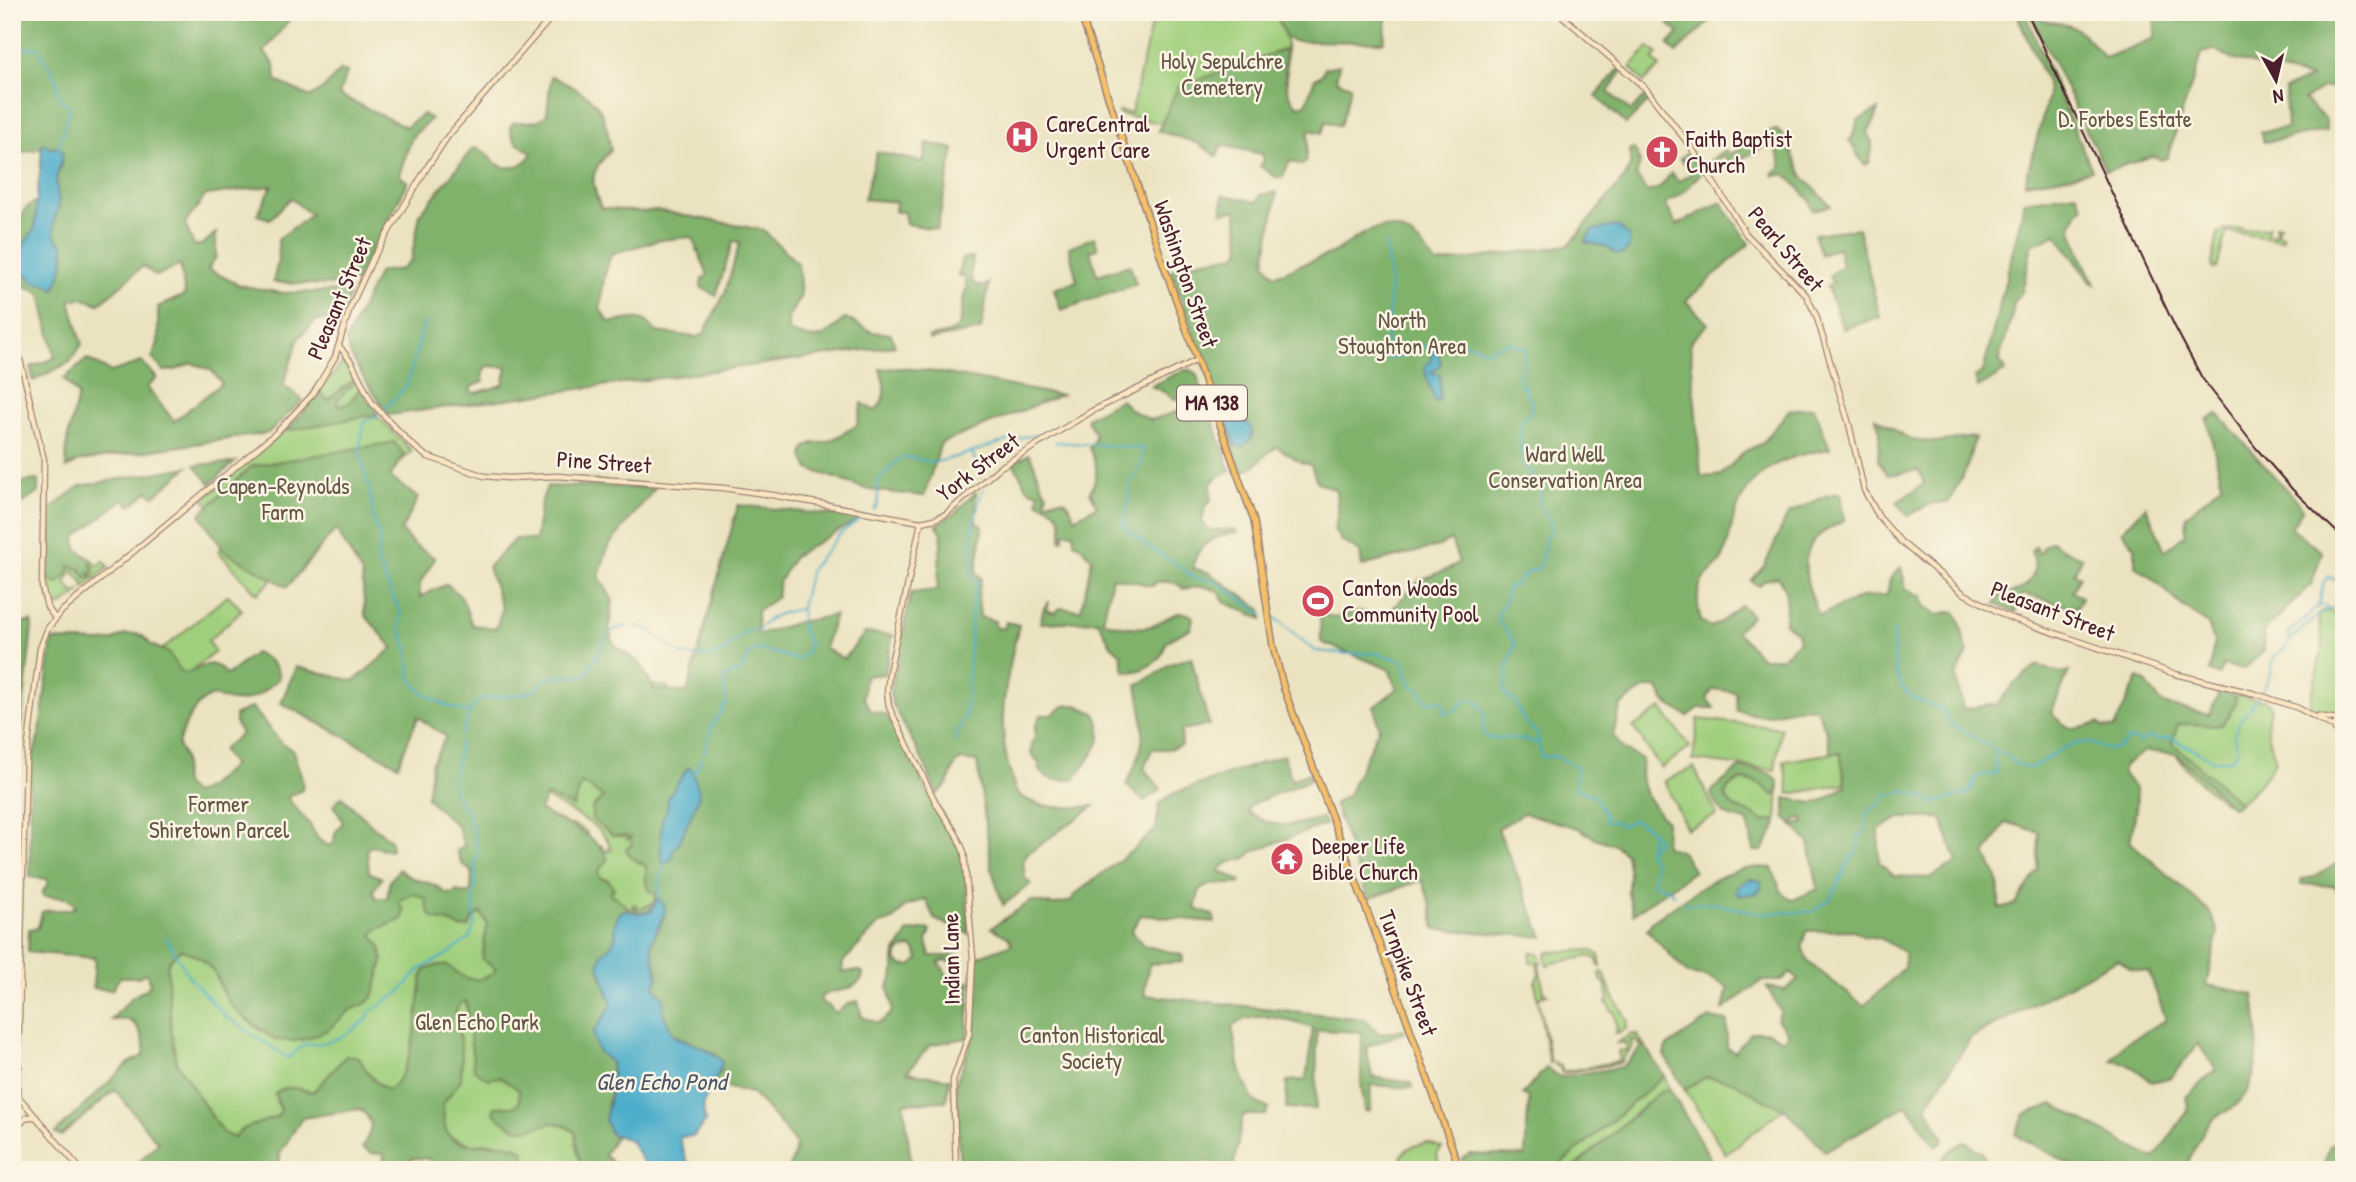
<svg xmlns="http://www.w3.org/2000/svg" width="2356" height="1182" font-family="'Patrick Hand',sans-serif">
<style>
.green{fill:#a0cf7d;stroke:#757754;stroke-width:2}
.forest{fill:#80b26c;stroke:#65684c;stroke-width:2;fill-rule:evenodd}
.water{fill:#4aacc9;stroke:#4a667a;stroke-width:2}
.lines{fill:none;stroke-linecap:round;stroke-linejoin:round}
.stream{stroke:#4aacc9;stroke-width:2}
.secondary-casing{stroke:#9a8176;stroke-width:7}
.primary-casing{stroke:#9a8176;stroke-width:8}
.secondary{stroke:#fbe6c3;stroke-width:4.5}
.primary{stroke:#f4c16a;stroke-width:5}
.rail{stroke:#4a1f2b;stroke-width:2}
.labels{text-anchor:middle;stroke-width:5;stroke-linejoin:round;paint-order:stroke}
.shield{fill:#fcf5e5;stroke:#7f5f63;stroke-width:2}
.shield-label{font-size:21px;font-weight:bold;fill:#4a1f2b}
.park-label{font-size:23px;fill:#645444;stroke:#fcf5e5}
.poi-label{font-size:23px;fill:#4a1f2b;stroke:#fcf5e5;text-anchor:start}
.street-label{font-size:23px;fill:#4a1f2b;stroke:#fcf5e5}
.water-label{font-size:24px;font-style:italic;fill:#4a576a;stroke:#fcf5e5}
</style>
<rect width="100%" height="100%" fill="#fcf5e5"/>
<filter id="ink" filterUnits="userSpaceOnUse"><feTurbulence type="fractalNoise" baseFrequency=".0143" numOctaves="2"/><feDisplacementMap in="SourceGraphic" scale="14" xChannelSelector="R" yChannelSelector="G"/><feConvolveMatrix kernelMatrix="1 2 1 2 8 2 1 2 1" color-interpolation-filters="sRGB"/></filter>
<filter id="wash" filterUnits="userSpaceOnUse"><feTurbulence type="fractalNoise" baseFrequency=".00686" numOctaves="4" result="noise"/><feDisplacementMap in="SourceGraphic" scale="28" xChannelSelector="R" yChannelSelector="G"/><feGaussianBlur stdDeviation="1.57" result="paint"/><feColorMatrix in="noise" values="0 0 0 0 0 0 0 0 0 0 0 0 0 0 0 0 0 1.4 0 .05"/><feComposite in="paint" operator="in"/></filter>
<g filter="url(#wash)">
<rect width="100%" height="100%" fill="#ebe3c0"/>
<g class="green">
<polygon points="1154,12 1275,12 1286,38 1289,152 1119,114 1118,111 1131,113"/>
<polygon points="1648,47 1658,54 1653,60 1660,67 1644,82 1630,68"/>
<polygon points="2275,225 2280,225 2278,227 2277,233 2283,236 2282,240 2228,232 2225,237 2217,268 2213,269 2212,264 2218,233 2225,230 2241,228 2242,230 2267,228 2269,226 2266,232 2273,235 2276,233"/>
<polygon points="342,363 346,363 369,408 412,451 257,594 218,551 235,535 204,499 296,421"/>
<path d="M 578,479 L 646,485 L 590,566 L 618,682 L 668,687 L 693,752 L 658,900 L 644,908 L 633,911 L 624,904 L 549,1122 L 559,1123 L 575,1132 L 578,1155 L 584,1170 L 498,1170 L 504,1165 L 516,1162 L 496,1143 L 470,1144 L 318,1088 L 311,1092 L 299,1088 L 276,1101 L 281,1110 L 278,1116 L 241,1130 L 234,1138 L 222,1132 L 176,1062 L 171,1028 L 167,965 L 178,950 L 188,951 L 202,959 L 215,973 L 220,988 L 240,1014 L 261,1031 L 377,944 L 372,935 L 402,892 L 484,907 L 559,826 L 574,825 L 587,832 L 585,840 L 597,846 L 601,845 L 605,852 L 608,849 L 609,851 L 612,850 C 608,843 610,843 605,837 C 591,818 555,806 535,790 L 579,512 Z"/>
<polygon points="93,561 98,566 104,561 109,567 84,588 83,585 84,583 73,571 65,582 74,593 81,591 61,606 53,606 47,591 46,577 57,584 69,571 70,566 80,569 87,579 90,576 89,575"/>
<polygon points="228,595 242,610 208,641 215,652 182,678 159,652"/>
<polygon points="2324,610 2344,615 2344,714 2331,714 2309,708 2323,646 2318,615"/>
<path d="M 2239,695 L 2267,701 L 2271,707 C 2263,728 2270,741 2276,761 C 2266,778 2249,798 2232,807 C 2207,791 2186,772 2171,746 L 2177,719 C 2201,719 2210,720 2225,699 Z"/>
<polygon points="1661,708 1690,747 1661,768 1633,727"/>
<polygon points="1698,719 1781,728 1775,770 1693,760"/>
<polygon points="1840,752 1846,784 1789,794 1784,761"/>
<polygon points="1694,767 1717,815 1687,829 1664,781"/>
<path d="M 1742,780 L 1764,785 L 1773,795 L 1777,795 L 1779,786 L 1777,822 L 1776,820 L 1765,822 C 1761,820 1758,817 1754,815 C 1741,808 1731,811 1725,794 L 1728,787 Z"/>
<polygon points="1591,950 1599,955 1601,967 1599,966 1597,960 1590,956 1548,964 1547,967 1545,956 1548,952"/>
<polygon points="1531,952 1539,954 1541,963 1539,965 1544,993 1547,994 1538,997 1550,1062 1555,1062 1556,1066 1561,1065 1562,1072 1620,1061 1618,1051 1627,1050 1626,1043 1617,1043 1631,1034 1637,1035 1644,1045 1641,1043 1639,1046 1637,1041 1631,1040 1632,1047 1620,1063 1564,1073 1561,1072 1560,1066 1556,1066 1555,1062 1549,1063 1535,982 1539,973 1537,964 1539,962 1530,962"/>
<polygon points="1602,972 1604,973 1612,994 1628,1021 1627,1028 1618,1034 1615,1033 1617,1031 1614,1012 1611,1011 1610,1006 1606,1003 1608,1001 1605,982 1601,981 1600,973"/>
<polygon points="1664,1076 1670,1090 1662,1090 1571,1170 1554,1170"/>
<polygon points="1706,1077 1735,1082 1760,1098 1784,1108 1726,1154 1685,1090"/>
<path d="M 1428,1143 L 1442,1148 L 1437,1154 C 1439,1161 1439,1165 1433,1170 L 1398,1170 C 1401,1148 1408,1146 1428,1143 Z"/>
</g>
<g class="forest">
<path d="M 12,12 L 295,12 L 264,52 L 275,65 L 276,81 L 311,97 L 324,88 L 341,70 L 347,72 L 339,95 L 406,127 L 423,114 L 431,119 L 412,137 L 399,175 L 408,182 L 355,282 L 326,285 L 273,282 L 278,261 L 278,239 L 311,215 L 291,198 L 270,219 L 257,215 L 272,186 L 206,195 L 185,224 L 194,246 L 203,244 L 216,233 L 216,257 L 208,269 L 239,285 L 282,293 L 350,291 L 342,321 L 316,320 L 299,338 L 283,385 L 303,400 L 268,433 L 80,461 L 66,468 L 67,441 L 78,395 L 64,379 L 87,359 L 111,372 L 142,362 L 157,378 L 147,387 L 174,421 L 222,383 L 211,370 L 192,363 L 175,370 L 164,371 L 152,358 L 158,343 L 158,307 L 185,295 L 180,265 L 156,276 L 143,266 L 99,304 L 82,298 L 70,300 L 82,344 L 70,362 L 33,381 L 31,367 L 55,358 L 41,294 L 26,286 L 12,289 L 12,245 L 25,209 L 38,200 C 36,211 39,225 33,234 C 28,244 17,257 20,270 C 34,278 39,289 58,280 L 64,262 L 64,246 L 57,239 L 54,233 L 54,222 L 59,206 L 56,179 L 62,163 L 57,147 L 49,148 L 42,144 L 41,148 L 12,155 Z"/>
<polygon points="1275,12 1388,12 1384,42 1294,41 1286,38"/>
<polygon points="1678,12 1719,12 1676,53 1668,45 1679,33 1668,24"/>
<polygon points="2016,12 2024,12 2092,170 2071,176 2025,183 2048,97 2047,83"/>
<path d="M 2029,12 L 2038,12 L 2043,21 C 2081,24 2081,32 2105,58 L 2155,38 L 2155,12 L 2344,12 L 2344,88 L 2323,87 L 2304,100 L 2326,120 L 2326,131 L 2264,142 L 2260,132 L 2287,128 L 2285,89 L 2310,78 L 2231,59 L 2214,50 L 2202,53 L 2167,158 L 2161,160 L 2153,156 L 2106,171 Z"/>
<path d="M 1285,49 C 1285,68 1282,93 1298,106 L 1306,104 L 1315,78 L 1321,76 L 1325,68 L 1339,65 L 1336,80 L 1350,86 L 1350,90 L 1340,126 L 1326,121 L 1322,133 L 1309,130 L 1306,161 L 1302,165 L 1290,161 L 1282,178 L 1276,177 L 1260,166 L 1264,160 L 1262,154 L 1222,145 L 1217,156 L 1195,142 L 1158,131 L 1178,87 Z"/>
<polygon points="1619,69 1622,72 1608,92 1631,111 1644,97 1647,97 1650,100 1626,124 1596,96"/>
<path d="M 551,76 C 595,98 603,100 611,150 C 589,172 590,181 601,208 L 643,212 L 655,210 L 763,230 L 798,264 L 801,295 L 788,318 L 788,331 C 821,342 820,341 845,318 L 872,332 L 891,334 L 895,346 L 389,415 C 378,398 347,358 346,340 L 379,272 L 402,269 L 411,260 L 420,214 L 473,148 C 490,151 485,157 497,164 C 510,172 527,165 532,152 C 518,145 513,143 510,127 L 514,122 C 526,122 539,124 547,114 ZM 692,237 L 708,275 L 702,279 L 701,287 L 716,296 L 733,241 L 740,242 L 725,293 L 703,335 L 696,337 L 656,332 C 641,310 632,322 609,322 L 600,309 L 604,278 L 611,254 L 659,240 ZM 486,366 L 507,367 L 503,385 L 476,393 L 471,392 L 471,387 L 484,382 L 482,376 Z"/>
<path d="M 1878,110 L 1872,126 L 1868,131 C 1868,137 1871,138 1872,144 C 1873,150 1870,157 1869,163 L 1864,165 L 1849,140 L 1852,138 L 1858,120 Z"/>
<path d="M 1777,130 L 1785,138 L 1803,177 L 1831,206 L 1813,210 L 1809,199 L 1786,174 L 1774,176 L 1773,173 L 1781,167 C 1781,160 1776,147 1769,144 L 1731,164 L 1723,156 L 1710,167 L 1706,164 L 1724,150 L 1731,154 L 1771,131 Z"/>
<polygon points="927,143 954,149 937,229 906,224 904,212 895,212 896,202 864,199 877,152 923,162"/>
<path d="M 1634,149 C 1641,161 1641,164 1636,175 L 1646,191 C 1659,193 1664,182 1671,173 L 1679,181 L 1691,174 L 1690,169 L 1680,159 L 1690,151 L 1703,171 L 1685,191 L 1665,204 L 1677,225 L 1721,202 L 1749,244 L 1686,301 L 1708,324 L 1690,342 L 1701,477 L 1721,475 L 1745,451 L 1763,443 L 1789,410 L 1814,407 L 1830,449 C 1786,456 1754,466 1736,511 C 1730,526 1730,545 1722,559 C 1717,568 1705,574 1701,583 C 1696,594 1698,610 1701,621 L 1711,627 L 1721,622 L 1741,605 L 1752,616 L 1736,631 L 1762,658 L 1782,658 L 1799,641 L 1797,633 L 1785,623 C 1785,606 1791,591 1777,577 L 1765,580 L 1759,586 L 1751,581 L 1765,565 L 1788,514 L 1826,496 L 1840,493 L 1844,521 C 1836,525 1827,529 1820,535 C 1794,555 1809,591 1819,616 L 1861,597 L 1887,595 L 1890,579 L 1901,567 L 1906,589 L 1921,596 L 1924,606 L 1938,615 L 1947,612 L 1956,613 C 1964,627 1961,638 1968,652 L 1956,676 L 1963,709 L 1997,704 L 2013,685 L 2038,665 C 2047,670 2059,675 2069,671 L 2051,713 C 2069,732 2074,731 2098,723 L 2102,727 L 2114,728 L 2138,678 L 2144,681 L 2163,704 L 2209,715 L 2221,689 L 2232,694 L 2236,699 L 2235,705 L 2222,725 L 2178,724 L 2172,743 L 2240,803 L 2232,807 L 2177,754 L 2145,751 L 2125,765 L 2122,770 C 2124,779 2131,781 2135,789 C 2140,799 2132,830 2130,842 L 2210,912 L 2218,932 L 2206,985 L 2254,994 C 2258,1025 2264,1080 2237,1104 C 2228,1113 2217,1112 2207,1126 C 2198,1139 2192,1156 2184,1170 L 2080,1170 L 2015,1134 L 2025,1114 L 2053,1104 L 2154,1159 L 2189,1109 L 2186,1097 L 2216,1069 L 2198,1044 L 2172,1077 L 2152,1082 L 2129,1064 L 2111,1061 L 2125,1043 L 2166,1020 L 2149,972 L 2131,969 L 2118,959 L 1972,1037 L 1926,1106 L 1944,1139 L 1936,1147 L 1907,1105 L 1825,1151 L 1784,1108 L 1760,1098 L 1735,1082 L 1706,1077 L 1685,1090 L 1664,1055 L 1666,1047 L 1710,1018 L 1727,1021 L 1727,1048 L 1735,1052 L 1751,1032 L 1768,1032 L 1783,1040 L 1788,1034 L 1777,1019 L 1781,1012 L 1767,987 L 1785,990 L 1798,980 L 1791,973 L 1780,981 L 1761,981 L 1723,1010 L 1728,987 L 1708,977 L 1688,974 L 1647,930 L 1652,922 C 1688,897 1726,861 1772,868 L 1782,893 L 1793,900 L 1818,889 L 1809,843 L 1792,825 L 1804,823 L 1803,818 L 1797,819 L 1792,823 L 1785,817 L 1785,798 L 1813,803 L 1822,801 L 1846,786 L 1840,752 L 1831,753 L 1827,733 L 1817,709 L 1803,707 L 1763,716 L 1737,711 L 1736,692 L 1713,689 L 1707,699 L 1714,708 L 1699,708 L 1688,716 L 1666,703 L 1657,687 L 1643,689 L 1621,705 L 1613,735 L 1624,750 L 1642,759 C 1638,789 1647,798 1666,821 L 1665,846 L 1682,852 L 1694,871 L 1633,914 L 1628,893 L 1629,874 L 1626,854 L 1615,845 L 1593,837 L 1578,828 L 1524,813 L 1498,829 L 1543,937 L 1435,929 L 1431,906 L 1422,880 L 1368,899 L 1334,804 L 1348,795 L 1379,728 L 1374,707 L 1397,689 L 1389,669 L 1321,642 L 1320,613 L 1336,618 L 1358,611 L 1385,616 L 1420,580 L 1451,568 L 1459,562 L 1451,540 L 1439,546 L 1362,566 L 1360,552 L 1342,541 L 1334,530 L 1338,513 L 1336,490 L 1317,482 L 1311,465 L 1301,462 L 1277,447 C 1262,453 1262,465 1242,472 L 1171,270 L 1194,262 L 1236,255 L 1241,248 L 1236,210 L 1222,213 L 1223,195 L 1257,202 L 1261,195 L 1277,192 L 1265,262 L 1274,275 C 1284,273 1291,269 1300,265 C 1312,261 1324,257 1336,251 C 1347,245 1357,236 1369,231 C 1400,219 1420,240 1436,264 L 1569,245 L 1626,176 L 1631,162 L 1630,150 ZM 1900,818 L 1941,818 L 1957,862 L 1929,878 L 1894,876 L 1879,862 L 1879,830 ZM 2006,822 L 2039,832 L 2038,870 L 2016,904 L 1999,908 C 1999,884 2000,877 1985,855 ZM 1854,930 L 1864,936 L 1880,938 L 1905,953 L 1904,968 L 1864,1006 L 1808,962 L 1802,946 L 1806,931 Z"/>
<polygon points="2076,193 2083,207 2077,213 2071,227 2084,263 2095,284 2091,282 2056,234 2032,245 2022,292 2014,301 2013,312 1999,360 2006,371 1978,388 1975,377 1983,372 2025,201"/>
<polygon points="1858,228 1880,317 1843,329 1827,287 1833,283 1829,276 1842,266 1838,247 1821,255 1814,234"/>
<polygon points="1094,237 1098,248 1090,251 1097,275 1130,265 1136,284 1061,310 1054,289 1077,281 1069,247"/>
<path d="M 962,258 L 973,258 L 971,275 L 973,283 L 982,287 L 989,283 L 981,330 L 929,340 L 929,337 C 963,331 959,332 963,299 C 965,290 969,286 964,277 L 958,277 Z"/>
<path d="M 901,368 C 955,372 1007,387 1061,395 L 941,443 L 924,496 L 869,490 L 809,469 L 803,456 L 805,448 L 813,443 C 828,445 844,433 857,425 L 862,403 L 875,411 C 888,399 885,384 880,369 Z"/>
<path d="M 1184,370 L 1190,370 L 1196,374 L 1231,471 L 1220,475 L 1211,483 L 1211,500 L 1205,507 L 1202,522 C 1214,538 1221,526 1237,531 L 1237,533 C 1215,535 1196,544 1193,568 L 1209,573 L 1261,609 L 1262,619 L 1224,602 L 1220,593 C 1207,585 1198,585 1183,589 C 1177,580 1165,582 1156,582 L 1153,586 L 1112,577 L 1103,621 C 1118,626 1132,629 1147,627 C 1164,625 1175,604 1193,617 L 1191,628 L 1167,641 C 1164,646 1164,652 1160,657 C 1153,666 1135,674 1124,671 L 1121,654 L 1111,645 L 1098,621 L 1040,623 L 1044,608 L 1049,601 L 1047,610 L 1055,613 L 1060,608 L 1081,610 L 1092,559 L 1082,547 L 1074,542 L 1074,533 L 1065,532 L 1063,540 L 1061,540 C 1065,518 1059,509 1038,502 L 1039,493 L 1028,489 L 1013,463 L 1029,454 C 1038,467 1037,481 1047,494 L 1045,500 L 1047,502 C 1067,495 1067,501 1075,518 L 1097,506 L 1090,492 C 1099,475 1098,465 1089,448 L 1094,441 L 1095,433 L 1088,422 L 1087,418 L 1121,399 C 1128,410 1139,415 1151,420 L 1196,406 L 1196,399 L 1187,397 L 1173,399 L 1166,393 L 1151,386 Z"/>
<polygon points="352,381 353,384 337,400 338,405 348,404 360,389 378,414 287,431 320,393 328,400"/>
<polygon points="2218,414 2303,508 2291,528 2322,552 2311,585 2263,632 2264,651 2244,669 2223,665 2219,675 2210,672 2214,641 2208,624 2181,605 2151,577 2135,566 2135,547 2122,531 2146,506 2165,551 2185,535 2186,516 2222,484 2207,419"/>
<polygon points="1876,418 1911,440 1936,442 1975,437 1966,470 1948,503 1932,503 1908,516 1897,502 1924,484 1919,470 1888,475 1878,460 1880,431"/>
<path d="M 394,442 L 404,454 L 390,477 L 418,498 L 401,531 L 413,544 L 435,558 L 420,583 L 420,597 L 447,584 L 462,598 L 472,625 L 496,628 L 502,609 L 488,567 L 515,539 L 535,540 L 541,503 L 547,486 L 655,488 L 608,547 L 599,576 L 613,601 L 609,628 L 614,645 L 640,663 L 654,690 L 687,692 L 738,505 L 861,518 L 794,556 L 779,582 L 777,597 L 757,611 L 758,635 L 795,623 L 835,615 L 824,648 L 844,659 L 865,633 L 893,635 L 885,674 L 865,676 L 863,697 L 871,711 L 887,715 L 924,785 L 957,838 L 966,875 L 969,934 L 934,919 L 926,899 L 906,906 L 893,920 L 878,925 L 843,962 L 842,972 L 861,971 L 863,973 L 862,979 C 844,997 835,986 821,997 L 821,1002 L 829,1006 L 835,1013 L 848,1004 L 858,1001 L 862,1017 L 878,1023 C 901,1012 890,1003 888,986 C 900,968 890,966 896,952 C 899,945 905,940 908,932 L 928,929 L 931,931 L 927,940 L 930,956 L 957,956 L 953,964 L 946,960 L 939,962 L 950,980 L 970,982 L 967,1038 L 930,1045 L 907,1072 L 950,1079 L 946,1101 L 904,1103 L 912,1170 L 787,1170 L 793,1159 L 796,1145 L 777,1120 L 752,1093 L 711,1084 L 721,1071 L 716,1054 L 671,1033 C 669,1027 665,1021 664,1015 C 661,1004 665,996 654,987 L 658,978 L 651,944 L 664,917 L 658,900 C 652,906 651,913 640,914 L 632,906 L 635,904 L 640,909 L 654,903 L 656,893 L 651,892 L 646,884 L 646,866 L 631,858 L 626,849 L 631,845 L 631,837 L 627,840 L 627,836 L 613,836 L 592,819 L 592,808 L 603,797 L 582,783 L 573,807 L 546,795 L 540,811 C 557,819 606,840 607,860 L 598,872 L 600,878 L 608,880 L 614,889 L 610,893 L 612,896 L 614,895 L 627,907 L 627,910 L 619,913 L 614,927 L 616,934 L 601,974 L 612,1005 L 593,1033 L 611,1062 L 613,1084 L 608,1103 L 609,1130 L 616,1136 L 604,1155 L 621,1170 L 584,1170 L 578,1155 L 575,1132 C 550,1113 545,1130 522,1129 C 511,1129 502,1119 493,1113 L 495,1107 L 515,1106 L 519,1102 L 519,1090 L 500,1077 L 488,1079 L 474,1070 L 466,1001 L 461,1003 L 456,1010 L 462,1055 L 461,1080 L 443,1104 C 444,1113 443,1124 447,1132 C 455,1150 484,1142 499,1144 C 507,1144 514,1146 522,1149 L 525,1155 C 519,1164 513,1161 504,1165 C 487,1172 480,1166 463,1168 L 462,1170 L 434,1170 L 429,1159 L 414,1158 L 407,1164 L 409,1170 L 386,1170 L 383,1166 L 384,1154 L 371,1153 L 362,1148 C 371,1130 377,1124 360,1109 L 302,1118 L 280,1153 L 279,1170 L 130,1170 L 158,1143 L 115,1090 L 61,1136 L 55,1133 L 129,1063 L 144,1055 C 146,1044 140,1024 128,1020 C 123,1019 116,1020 111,1020 L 132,997 L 148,988 L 150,982 L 147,973 L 138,977 L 120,977 L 112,990 L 93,988 L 95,958 L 28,952 L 29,929 L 38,928 L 42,912 C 53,907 66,914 76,906 L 67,898 L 43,896 L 42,893 L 47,885 L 47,879 L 30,877 L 30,769 L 40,731 L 52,640 L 100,642 L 112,641 L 124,635 L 137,634 L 143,636 L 151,645 L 168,652 L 181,671 L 187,673 C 204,667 213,656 226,675 C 235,671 246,659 255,653 C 266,658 278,664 279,678 C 266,690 252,703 233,701 C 226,701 219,696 211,696 C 193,705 183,727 178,745 C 179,749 182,752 183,756 C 188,769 175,783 194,794 L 208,787 L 233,765 L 223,752 L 223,749 L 241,734 L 235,722 L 235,715 L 252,707 L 281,743 L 294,751 C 295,766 305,775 302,790 L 289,796 L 288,799 L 310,825 L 318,839 L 329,846 L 334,843 L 335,833 L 343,822 L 334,805 L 337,800 L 342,797 L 374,827 L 390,839 L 392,849 L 390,851 L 372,846 L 367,849 L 369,872 L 382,878 L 373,891 L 376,898 L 387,898 L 390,881 L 399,869 C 412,884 432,878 445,893 L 451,894 L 457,891 L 468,894 L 471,890 L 472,872 L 461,863 L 457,851 L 464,846 L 458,827 L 427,798 L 432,762 L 446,737 L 418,717 L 398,765 L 281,703 L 296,667 L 354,681 L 393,648 L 365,615 L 362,574 L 336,529 L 287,587 L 224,551 L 200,514 L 252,466 ZM 414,894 L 426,899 C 429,930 443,914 460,928 L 469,927 L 473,918 L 481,913 L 487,924 L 482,959 L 495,968 L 495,971 C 483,981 471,983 458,973 C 454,970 453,968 448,966 C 440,963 433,967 425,970 L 422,978 C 417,1009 415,1070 389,1090 C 376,1085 365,1071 360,1058 L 355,1056 L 346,1056 L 313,1092 C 299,1091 288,1082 275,1094 L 281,1110 L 278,1116 L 241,1130 L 234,1138 L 222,1132 L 176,1062 L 171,1028 L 167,965 L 170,959 L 181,949 L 202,959 L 215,973 L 228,1002 L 240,1014 L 276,1040 L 295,1041 L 309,1038 L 328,1030 L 350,1010 L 365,1004 L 373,997 L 383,962 L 381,947 L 372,935 L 376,930 L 403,919 L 404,910 L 400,905 L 400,900 ZM 911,947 L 915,950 L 919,959 L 911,966 L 901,965 L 896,960 L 897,955 L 902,949 Z"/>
<polygon points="235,462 210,484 195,465 230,463"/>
<polygon points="188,467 154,496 148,491 131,506 124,499 77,536 75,539 77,549 93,561 91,565 95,568 89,574 90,576 94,573 92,578 87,579 80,569 70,566 67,575 56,584 46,577 49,564 50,536 47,512 80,486"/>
<polygon points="36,480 38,481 38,493 12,510 12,484"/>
<path d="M 976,492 L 976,523 L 983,526 L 976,572 L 981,578 L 978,597 L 980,617 L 995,621 L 995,627 L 1004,629 L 1006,622 L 1019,625 C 1007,675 994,724 1011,775 C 1012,779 1014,787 1016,791 C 1033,811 1071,808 1094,806 L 1027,854 L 1023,862 L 1025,878 L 1031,884 L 1003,905 L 992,870 L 977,762 L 962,760 L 956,763 L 947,785 L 937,794 L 926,767 L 892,703 L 890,694 L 911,593 L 937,590 L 942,533 L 937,525 L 956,512 Z"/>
<path d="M 2052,541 L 2063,550 L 2082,557 L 2074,573 L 2080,576 L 2072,592 L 2082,597 L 2077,608 L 2022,594 L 2015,613 L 1995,604 L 2001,594 C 2026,593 2042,575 2031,551 L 2035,547 L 2039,554 L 2043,551 L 2041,548 Z"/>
<polygon points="31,621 32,627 18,758 12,757 12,626"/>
<path d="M 1191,657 L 1209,725 L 1181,730 L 1182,745 L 1169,749 L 1152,749 L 1144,769 L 1161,789 L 1144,801 L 1126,785 C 1148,743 1145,729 1137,685 L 1161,671 L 1168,665 Z"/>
<path d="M 1076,705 L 1095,713 C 1110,745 1090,754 1075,779 C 1060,780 1049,783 1039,769 L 1040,765 L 1031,754 L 1032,742 L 1035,739 L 1035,727 L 1041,715 L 1051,715 L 1064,706 Z"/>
<path d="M 1283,755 L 1292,780 L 1311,772 L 1312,779 L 1252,804 L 1247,811 C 1275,831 1291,826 1322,818 L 1326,824 L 1254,851 L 1244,859 C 1234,860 1224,863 1219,871 L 1241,881 L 1239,884 L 1212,884 L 1200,889 L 1195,909 L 1213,915 L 1215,922 L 1141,915 L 1131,931 L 1143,945 L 1182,955 L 1183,962 L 1149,964 L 1144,995 L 1365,1019 L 1380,1034 L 1403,1029 L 1405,1032 L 1366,1047 L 1372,1077 L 1412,1083 L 1413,1088 L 1371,1085 L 1370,1112 L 1365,1111 L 1361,1083 L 1362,1032 L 1317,1030 L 1316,1109 L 1286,1108 L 1287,1081 L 1306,1080 L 1313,1028 C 1288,1021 1254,1007 1232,1027 L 1240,1070 L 1253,1101 L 1268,1108 L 1266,1115 L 1243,1115 L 1233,1169 L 1236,1170 L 1216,1170 L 1216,1166 L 1204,1161 L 1197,1170 L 960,1170 L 956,1082 L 974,1036 L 977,957 L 1012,944 L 1008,937 L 991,928 L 1031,901 L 1053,905 L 1072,901 L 1074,895 L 1133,850 L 1156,829 L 1159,804 L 1172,794 Z"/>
<path d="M 1739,768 C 1756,769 1788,771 1776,795 L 1773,795 C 1760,781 1736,770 1725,794 C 1730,811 1741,808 1754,815 C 1758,817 1761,820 1765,822 L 1776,820 L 1776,827 L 1762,851 L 1755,851 L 1753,848 L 1748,822 C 1742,819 1737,819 1731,817 C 1720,814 1715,803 1711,794 L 1713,790 Z"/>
<polygon points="2344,859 2344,905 2335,886 2302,884 2301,879 2315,877"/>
<polygon points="1644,1045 1664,1076 1554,1170 1466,1170 1462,1159 1470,1154 1525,1156 1529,1098 1523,1094 1546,1068 1561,1077 1622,1067"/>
<polygon points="1662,1090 1670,1090 1717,1170 1571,1170"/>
<polygon points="2344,1137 2344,1170 2322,1170 2330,1145"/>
<path d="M 1965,1142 L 1982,1152 L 1985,1159 C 1975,1168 1958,1168 1946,1165 L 1943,1159 C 1947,1151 1956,1146 1965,1142 Z"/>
</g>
<g class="water">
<path d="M 44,143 L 49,148 L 60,148 L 63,154 L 56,179 L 59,206 L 54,222 L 54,233 L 57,239 L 64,246 L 63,268 L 55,290 L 47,284 L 34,282 L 12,262 L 13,256 C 22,251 22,248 26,241 C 38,224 34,233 36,212 C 37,196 39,179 41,163 C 42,155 40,149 44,143 Z"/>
<polygon points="1618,226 1629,236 1629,248 1624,253 1617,254 1607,247 1585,242 1592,230"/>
<path d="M 1437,349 L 1441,364 L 1431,373 L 1440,375 L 1440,398 L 1438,402 L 1434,400 C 1431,388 1426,381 1425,367 L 1425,365 L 1431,362 L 1432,354 Z"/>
<polygon points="1232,419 1247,422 1251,428 1252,437 1244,447 1236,446 1227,423"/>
<polygon points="688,768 691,768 699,790 698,799 679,843 673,850 673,858 664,865 660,850 662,819 667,810 668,797"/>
<polygon points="1749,879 1761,881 1761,889 1757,893 1740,896 1736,892 1738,886"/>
<path d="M 658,898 L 664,904 L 665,912 L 651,944 L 658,978 L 654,987 L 664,998 L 663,1013 L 674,1036 C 691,1043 709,1048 722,1061 C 721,1081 695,1097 706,1121 C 703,1127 697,1129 694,1136 L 679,1137 L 686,1159 L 694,1170 C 677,1170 662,1167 645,1165 L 630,1140 L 611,1134 L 605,1120 L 613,1084 L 611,1062 C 596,1049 597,1054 593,1033 L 612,1005 L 599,965 L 602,953 L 612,945 L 616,934 L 614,927 L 619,913 L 625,910 L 637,913 L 651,912 Z"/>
</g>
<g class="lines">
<g class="stream">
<polyline points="12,47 38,48 57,81 59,98 70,107 59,148"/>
<path d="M 1385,243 L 1390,277 L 1388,329 L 1384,353 L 1386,358 L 1396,358 L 1425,346 L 1433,351 L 1437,349 L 1438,342 L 1442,340 L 1454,346 L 1465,343 L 1486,351 L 1510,342 L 1526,349 L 1523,366 L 1517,375 L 1521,387 L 1524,386 C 1528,401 1541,407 1523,419 L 1519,438 L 1523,461 L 1541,490 L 1540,504 L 1553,528 L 1546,537 L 1540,568 L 1529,571 L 1513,586 L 1507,588 L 1505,602 L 1498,612 C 1497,628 1512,632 1515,646 L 1507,668 L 1508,675 L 1504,688 L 1505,694 L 1515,702 L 1525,723 L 1537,733 L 1541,757 L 1555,756 L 1577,767 L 1575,788 L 1595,796 L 1605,815 L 1605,821 L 1610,823 L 1615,820 L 1621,826 L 1634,820 L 1648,827 L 1658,840 L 1648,852 L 1656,865 L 1654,870 L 1653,884 L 1658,887 L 1667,887 L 1674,895"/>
<polyline points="383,411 407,385 425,321"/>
<path d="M 378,416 L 365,421 L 359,452 L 370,491 L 374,520 L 380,538 L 377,561 L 402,616 L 399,627 C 404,638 408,647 409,659 C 410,664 409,670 410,675 C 414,694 452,709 469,713"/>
<polyline points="1055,442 1143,448 1141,467 1129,483 1128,504 1123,526 1151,549 1180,566 1195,579 1214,580 1263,615"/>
<polyline points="972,452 981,477"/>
<path d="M 874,510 L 878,503 L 878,480 C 885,475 894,461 902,458 C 912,455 925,464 935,462 C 963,458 1018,432 1043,436"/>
<polyline points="2319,605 2324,581 2328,577 2344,583"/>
<path d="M 1273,616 L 1315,651 L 1352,654 L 1379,653 L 1383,656 L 1403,660 L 1410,685 L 1420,690 L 1426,703 L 1440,700 L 1444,703 L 1443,713 C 1453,712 1461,708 1466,699 L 1479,703 L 1485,714 L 1483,731 L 1487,738 L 1513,738 L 1518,741 L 1524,739 L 1538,743"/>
<polyline points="636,626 648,629 674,649"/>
<path d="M 1894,630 C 1894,678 1893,697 1944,709 L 1946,720 L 1996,751"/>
<polyline points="2290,639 2288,634 2319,606 2325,605 2328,608"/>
<path d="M 679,653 C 687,658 715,657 723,652 C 737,642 740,628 759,630 C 768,616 784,611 800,609"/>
<polyline points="2262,691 2271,674 2274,656 2288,646 2290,640 2319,615 2344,601"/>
<path d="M 462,735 L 469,713 L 480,699 L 523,694 L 537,689 C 546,668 569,681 586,675 L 608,635 L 615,629 L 627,626"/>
<polyline points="954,742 966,714 972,606 977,582 971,574 973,524 983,488"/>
<polyline points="704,753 711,728 726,703 724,679 732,673 741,672 750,652 761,649 798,660 807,652 809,644 802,628 801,608 810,570 840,534 864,516"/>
<polyline points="694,774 702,758"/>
<polyline points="1649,849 1652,834"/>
<polyline points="659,898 659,882 666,862"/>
<path d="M 1684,901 L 1686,904 L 1713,903 L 1757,913 L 1812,912 L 1831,899 L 1850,859 L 1856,854 L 1859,844 L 1857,838 L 1864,833 L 1867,813 L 1881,803 L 1885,794 L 1896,795 L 1902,790 L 1926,797 L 1931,804 C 1944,801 1955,795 1968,794 L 1977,776 L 1986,774 L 1993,775 L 1997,771 L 1994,759 L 1998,753 L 2005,754 L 2016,764 L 2030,768 C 2046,761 2061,746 2079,743 C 2101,739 2107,762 2129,739 L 2141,742 L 2149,737 L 2160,740 L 2170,737 L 2213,760 L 2230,760 L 2238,751 L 2234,735 L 2238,724 L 2256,699"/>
<path d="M 166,937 L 189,977 L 225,1016 L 288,1058 L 305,1044 C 334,1045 345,1036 368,1019 L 369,1012 L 398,994 L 419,970 L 448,954 L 470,938 L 475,922 L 473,896 L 476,883 L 475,861 L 479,853 L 467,811 L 452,789 L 460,742"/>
</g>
</g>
</g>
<g filter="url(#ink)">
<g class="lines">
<defs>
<g id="secondary">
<polyline points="1558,12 1645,88 1691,147 1746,234 1806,295 1816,315 1849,424 1864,490 1879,517 1901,542 1963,593 2008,617 2175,674 2256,694 2298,708 2334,727"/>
<polyline points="12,326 44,460 42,587 47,607 55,618"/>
<polyline points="340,347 352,363 372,403 411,444 426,456 484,476 508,478 557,476 723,488 772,495 921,522 935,519 946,514 999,468 1092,411 1197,360"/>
<polyline points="921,522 889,673 887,692 889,707 937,805 956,834 964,852 973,958 969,1034 953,1080 956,1170"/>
<polyline points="2318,716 2337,719"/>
<polyline points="2344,718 2337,721 2334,727 2337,734 2344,736"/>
<polyline points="12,1074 19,1067"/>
<polyline points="12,1089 81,1170"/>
<polyline points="18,1126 27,1117 36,1117"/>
<polyline points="15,1170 26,761 40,648 48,628 62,611 276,433 313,394 335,357 350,308 373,258 428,166 448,136 556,12"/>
</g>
<polyline id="primary" points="1080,12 1163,263 1254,521 1273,646 1284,689 1392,978 1460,1170"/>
</defs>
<use href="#secondary" class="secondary-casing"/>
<use href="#primary" class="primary-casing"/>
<use href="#secondary" class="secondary"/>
<use href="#primary" class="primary"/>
<polyline class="rail" points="2027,12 2174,325 2202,378 2256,448 2293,490 2344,539"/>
</g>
</g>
<defs>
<symbol id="hospital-disc" viewBox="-11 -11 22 22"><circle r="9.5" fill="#d1495b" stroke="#fcf5e5"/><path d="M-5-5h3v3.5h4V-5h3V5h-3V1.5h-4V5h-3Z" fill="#fff"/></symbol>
<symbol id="church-disc" viewBox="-11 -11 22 22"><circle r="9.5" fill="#d1495b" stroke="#fcf5e5"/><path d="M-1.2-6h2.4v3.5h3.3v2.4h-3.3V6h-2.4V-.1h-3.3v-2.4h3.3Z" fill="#fff"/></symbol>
<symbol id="stadium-disc" viewBox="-11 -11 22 22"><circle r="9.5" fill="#d1495b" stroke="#fcf5e5"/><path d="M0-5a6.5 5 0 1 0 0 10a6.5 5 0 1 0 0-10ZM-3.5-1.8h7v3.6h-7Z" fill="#fff"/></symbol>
<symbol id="temple-disc" viewBox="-11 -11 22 22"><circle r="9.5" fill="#d1495b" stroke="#fcf5e5"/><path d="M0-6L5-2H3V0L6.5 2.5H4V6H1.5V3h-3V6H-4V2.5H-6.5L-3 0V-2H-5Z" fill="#fff"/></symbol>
</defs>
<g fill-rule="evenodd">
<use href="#hospital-disc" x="1003" y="118" width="38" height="38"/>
<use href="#church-disc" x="1643" y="133" width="38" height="38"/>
<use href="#stadium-disc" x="1299" y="582" width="38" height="38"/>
<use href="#temple-disc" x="1268" y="840" width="38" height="38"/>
</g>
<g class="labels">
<rect class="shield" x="1177" y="385.5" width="70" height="35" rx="5"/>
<g class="shield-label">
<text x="1212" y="410">MA 138</text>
</g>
<g class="park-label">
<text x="1222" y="69">Holy Sepulchre<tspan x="1222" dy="26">Cemetery</tspan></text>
<text x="2125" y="127">D. Forbes Estate</text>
<text x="1402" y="328">North<tspan x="1402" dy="26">Stoughton Area</tspan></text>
<text x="1565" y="462">Ward Well<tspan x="1565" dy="26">Conservation Area</tspan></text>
<text x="283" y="494">Capen-Reynolds<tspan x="283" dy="26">Farm</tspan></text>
<text x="219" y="812">Former<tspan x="219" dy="26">Shiretown Parcel</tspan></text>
<text x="477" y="1030">Glen Echo Park</text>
<text x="1092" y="1043">Canton Historical<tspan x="1092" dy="26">Society</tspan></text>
</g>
<g class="poi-label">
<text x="1046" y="132">CareCentral<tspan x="1046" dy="26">Urgent Care</tspan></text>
<text x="1686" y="147">Faith Baptist<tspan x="1686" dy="26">Church</tspan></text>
<text x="1342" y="596">Canton Woods<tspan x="1342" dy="26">Community Pool</tspan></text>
<text x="1312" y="854">Deeper Life<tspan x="1312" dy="26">Bible Church</tspan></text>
</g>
<g class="street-label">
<text transform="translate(1786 249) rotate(50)" y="8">Pearl Street</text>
<text transform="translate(1186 274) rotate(71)" y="8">Washington Street</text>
<text transform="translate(339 298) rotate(-67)" y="8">Pleasant Street</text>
<text transform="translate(604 462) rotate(4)" y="8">Pine Street</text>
<text transform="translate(978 467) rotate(-37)" y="8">York Street</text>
<text transform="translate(2053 611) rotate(21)" y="8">Pleasant Street</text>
<text transform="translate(951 959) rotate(-91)" y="8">Indian Lane</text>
<text transform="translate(1408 973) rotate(70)" y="8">Turnpike Street</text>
</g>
<g class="water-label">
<text x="661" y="1090">Glen Echo Pond</text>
</g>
</g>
<rect width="2356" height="1182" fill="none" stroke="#fcf5e5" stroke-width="42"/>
<g transform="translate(2276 80) rotate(172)" stroke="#fcf5e5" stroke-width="5" paint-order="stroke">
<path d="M0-5L12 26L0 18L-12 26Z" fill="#4a1f2b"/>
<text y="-10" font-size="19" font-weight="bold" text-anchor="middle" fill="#4a1f2b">N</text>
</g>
</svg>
